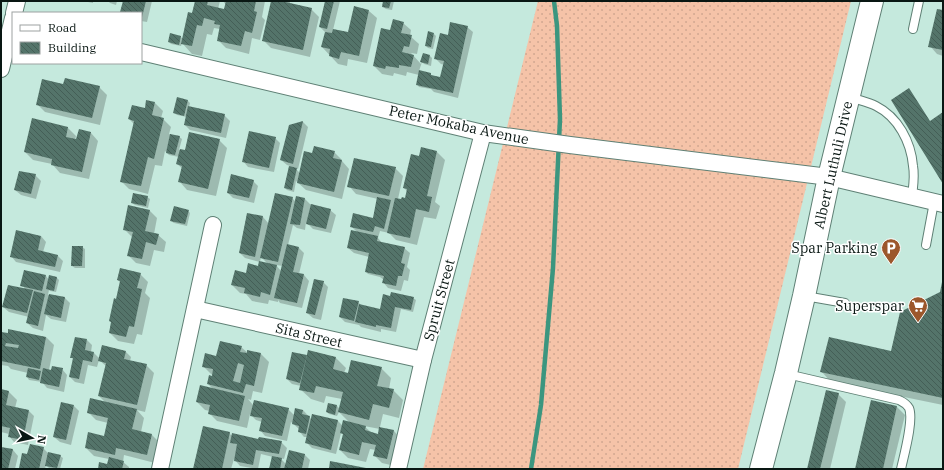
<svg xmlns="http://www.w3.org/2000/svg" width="944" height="470" font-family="'IBM Plex Serif',serif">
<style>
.grass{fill:url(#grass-dots)}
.shadow{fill:#0003;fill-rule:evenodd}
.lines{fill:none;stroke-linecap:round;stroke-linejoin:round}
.stream{stroke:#3b967f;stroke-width:4.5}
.building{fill:url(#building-back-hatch);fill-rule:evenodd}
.lane-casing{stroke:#5f8075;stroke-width:10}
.street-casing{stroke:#5f8075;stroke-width:18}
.primary-casing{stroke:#5f8075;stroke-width:24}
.lane{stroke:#fff;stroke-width:8}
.street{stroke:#fff;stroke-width:16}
.primary{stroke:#fff;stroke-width:22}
.labels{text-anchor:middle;stroke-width:3;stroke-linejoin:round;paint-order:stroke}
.street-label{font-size:14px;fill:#091713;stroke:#fff}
.poi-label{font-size:14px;fill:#091713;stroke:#fff;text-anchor:end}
</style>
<defs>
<pattern id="grass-dots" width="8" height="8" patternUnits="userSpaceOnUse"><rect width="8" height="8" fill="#f5c3a8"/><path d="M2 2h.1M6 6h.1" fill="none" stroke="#d1a790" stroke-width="1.8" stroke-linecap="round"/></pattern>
<pattern id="building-back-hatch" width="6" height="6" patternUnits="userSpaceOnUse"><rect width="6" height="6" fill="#54746a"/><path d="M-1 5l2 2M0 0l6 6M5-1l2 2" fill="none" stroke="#445e56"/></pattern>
</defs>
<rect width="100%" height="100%" fill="#c5e9dd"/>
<polygon class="grass" points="538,1 851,1 738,469 423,469"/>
<g class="shadow">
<polygon points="83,1 93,1 93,3"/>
<polygon points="108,1 117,1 116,5 110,3"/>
<polygon points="124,1 152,1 147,22 141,21 141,13 122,13 121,12"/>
<polygon points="196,1 220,1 218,9 225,10 226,5 223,1 265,1 262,17 265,20 260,40 252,38 249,54 226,48 218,40 220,29 214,28 212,35 207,34 202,56 192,54 182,43 181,46 171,44 169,42 180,36 183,39 193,14"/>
<polygon points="272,1 290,1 290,4 311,9 319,17 310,57 271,48 263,40"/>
<polygon points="326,1 340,1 333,30 349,33 369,11 377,18 367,63 348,59 347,66 338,64 322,47 326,33 320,27"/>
<polygon points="384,1 394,1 392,10 386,9 383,7"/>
<polygon points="943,11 943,56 937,54 930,46"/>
<polygon points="403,23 411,30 410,36 419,44 417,54 411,53 421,64 423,55 430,56 432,58 431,66 424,64 422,62 419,71 430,74 433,76 441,78 444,65 441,64 435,58 448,36 467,27 473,32 458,98 434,92 431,89 419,87 417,84 419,75 407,72 406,76 394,73 393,76 382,74 374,66 391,31"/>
<polygon points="434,34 436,36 433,49 428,48 426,46"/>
<polygon points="64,85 99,87 107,95 100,125 45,112 37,104"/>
<polygon points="187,100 190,103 189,107 224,115 230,121 226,138 190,130 185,125 187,117 177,115 174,113"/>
<polygon points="155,103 163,111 161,118 163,119 171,127 169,134 179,137 182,139 179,150 185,151 219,140 227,148 216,196 187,190 180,182 183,169 177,164 179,157 169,155 165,151 162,166 155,165 148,194 129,189 121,181 134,124 129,119"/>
<polygon points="303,122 308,127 298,169 294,167 300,173 313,154 334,152 342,160 342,161 349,169 342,199 306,190 296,181 294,192 287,190 285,188 290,166 287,165 281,160 290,125"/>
<polygon points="68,128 76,136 75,140 91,133 98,141 89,179 60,173 52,164 33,160 25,152"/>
<polygon points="275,138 280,143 274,172 248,167 243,161"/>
<polygon points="422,148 437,152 445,160 435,202 440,206 436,219 424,217 417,245 396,240 389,233 380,231 378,238 382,243 404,248 410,253 407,267 410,270 408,281 404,280 401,291 388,288 383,282 384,280 380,277 368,274 366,272 369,257 354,253 348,248 357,232 351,226 373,219 378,199 356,194 349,186 395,168 403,176 398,199 406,199 408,192 404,188 420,157"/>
<polygon points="35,175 41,181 36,199 21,195 15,190"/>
<polygon points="253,181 258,186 254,203 233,198 228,193"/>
<polygon points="147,197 150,199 148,208 135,205 132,203"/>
<path d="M 297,197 L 305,199 L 310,204 L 330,210 L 336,215 L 331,233 L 313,229 L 306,222 L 305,230 L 297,228 L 293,225 L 288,245 L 299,248 L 304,253 L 299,274 L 304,275 L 309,281 L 302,308 L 280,303 L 278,300 L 278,302 L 269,300 L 268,304 L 252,301 L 246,294 L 240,293 L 232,285 L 246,274 L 259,267 L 260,262 L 245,258 L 240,253 L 248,214 L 263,217 L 269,224 L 292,198 L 296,202 ZM 261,257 L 268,264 L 260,262 ZM 276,265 L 283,266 L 281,271 Z"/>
<polygon points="149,210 157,218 154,234 158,235 166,242 164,252 154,250 150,266 136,263 128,255 132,237 124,229"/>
<polygon points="188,211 190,213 187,226 174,223 171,221"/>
<polygon points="41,236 46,242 43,252 58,256 63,261 60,272 16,262 11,256"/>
<polygon points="82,247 85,249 85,268 75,268 72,266"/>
<polygon points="140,274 148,282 145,293 150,298 142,335 137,334 134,344 118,341 110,333 112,323 110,321 117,300 121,283 118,280"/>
<polygon points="46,276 49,280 57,278 59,280 56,292 50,291 49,290 48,295 65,298 70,303 66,322 51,319 46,315 43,331 33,328 27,323 29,317 9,312 3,307 26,290 22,285"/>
<polygon points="323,282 328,287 321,320 313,318 307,313"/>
<polygon points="943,284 943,405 831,382 821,371 892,352 941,292"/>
<polygon points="391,297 413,298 416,300 413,312 401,309 396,332 381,329 381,332 361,327 359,325 345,322 340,317 358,302 362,306 381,310"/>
<polygon points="1,333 46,337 54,345 49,370 62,369 67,375 64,392 47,388 42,382 29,380 27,377 28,373 11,369 8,366 1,365"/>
<polygon points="87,340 92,345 91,352 94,353 100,359 126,352 131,357 130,361 146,365 154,373 145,412 137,410 144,418 141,432 152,435 159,442 155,463 124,455 123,462 129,467 129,469 99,469 108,465 109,459 94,456 86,448 105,437 108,423 96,420 88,412 106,403 99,396 106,366 99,360 97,367 88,365 84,384 75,382 70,377 74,360 71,357"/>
<path d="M 241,347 L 248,353 L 248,351 L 261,354 L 269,362 L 262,393 L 253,391 L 251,400 L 248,399 L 253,405 L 288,409 L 294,415 L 303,410 L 312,420 L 338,421 L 343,426 L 350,423 L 339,412 L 337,416 L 329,414 L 327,412 L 337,406 L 340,409 L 342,399 L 326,396 L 324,403 L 311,399 L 300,389 L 301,386 L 292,384 L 287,379 L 306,356 L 335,357 L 346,368 L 344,373 L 349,374 L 381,368 L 391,378 L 389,389 L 393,390 L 403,400 L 399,418 L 383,414 L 380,427 L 380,428 L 394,431 L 401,439 L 395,466 L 382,463 L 375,456 L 376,450 L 370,449 L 366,462 L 348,458 L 340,450 L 344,435 L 341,433 L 336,454 L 312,448 L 307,443 L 308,437 L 304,437 L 299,431 L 299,429 L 291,422 L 287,441 L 265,436 L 260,430 L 262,422 L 256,420 L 250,414 L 247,428 L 217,421 L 209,413 L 210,411 L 205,410 L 197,402 L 213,389 L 208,384 L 212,377 L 213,375 L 211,374 L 203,366 L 217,357 ZM 364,426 L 380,429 L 378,435 L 372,433 Z"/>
<polygon points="1,390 9,392 17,400 15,408 29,411 34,416 28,445 14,442 9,436 9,434 1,432"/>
<polygon points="838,394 846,402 830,469 808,469"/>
<polygon points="872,401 897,407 905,415 892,469 856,469"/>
<polygon points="74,406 79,411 71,445 60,442 54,437"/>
<polygon points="229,433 232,436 281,442 287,448 284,459 280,458 286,464 305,455 310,460 308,469 270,469 273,457 261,454 258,469 240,466 234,459 231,469 194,469"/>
<polygon points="1,448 13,450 18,456 15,469 1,469"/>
<polygon points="43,448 48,453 60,456 63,458 60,469 49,468 46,465 45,469 22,469 20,467 28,456"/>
</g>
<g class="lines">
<polyline class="stream" points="531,469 541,405 553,268 560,119 557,26 554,1"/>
</g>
<g class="building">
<polygon points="123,1 146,1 142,17 141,13 124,13 120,12"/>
<polygon points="195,1 208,1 207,5 224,9 226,1 256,1 254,11 257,12 252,33 245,31 241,46 217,41 220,25 214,24 215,21 204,18 202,26 197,25 192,46 181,44 188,12 192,13"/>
<polygon points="271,1 281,1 312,8 303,50 262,41"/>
<polygon points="325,1 334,1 327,29 319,27"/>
<polygon points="383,1 391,1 389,8 382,7"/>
<polygon points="354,6 369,10 359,56 341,52 339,59 329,56 330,49 321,47 325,32 332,33 333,29 348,32"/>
<polygon points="937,9 943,10 943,50 928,47"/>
<polygon points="393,19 404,22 401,33 412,35 409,47 404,46 402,52 414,55 411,67 399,65 399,68 386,66 385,69 373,66 381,28 390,30"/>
<polygon points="450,22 468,26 453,93 416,85 419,70 431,73 431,75 440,77 444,61 434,59 440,33 448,35"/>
<polygon points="428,31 434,33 431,47 425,46"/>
<polygon points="170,33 181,36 179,45 168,42"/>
<polygon points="423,53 430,55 428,64 420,62"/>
<polygon points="65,78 100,86 92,118 36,105 42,79 63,84"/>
<polygon points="909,88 930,121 943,112 943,184 891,100"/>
<polygon points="177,97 188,100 184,116 173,113"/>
<polygon points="146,100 155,102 152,115 164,118 154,159 148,157 141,186 120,182 134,121 128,119 132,105 145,108"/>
<polygon points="188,106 225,114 221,133 184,125"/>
<polygon points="32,118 68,127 66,137 76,139 79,129 91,132 82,172 51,165 52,159 24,152"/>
<polygon points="303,121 293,164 280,160 289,125"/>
<polygon points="249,131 276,137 269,168 242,162"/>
<polygon points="189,132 220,139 208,189 178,182 182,166 176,164 180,149 185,150"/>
<polygon points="170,134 180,136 175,155 166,153"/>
<polygon points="314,146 335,151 333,158 342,160 334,192 297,183 304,151 312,153"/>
<polygon points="421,147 437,151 427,196 432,197 429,212 416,209 410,238 387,233 395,198 401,199 402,197 405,198 407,189 403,188 411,154 419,156"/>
<polygon points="354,158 396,167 389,196 347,187"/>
<polygon points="289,166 297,168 292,190 284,188"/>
<polygon points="19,171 36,174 31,194 14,190"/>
<polygon points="231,174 254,180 249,198 227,193"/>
<polygon points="133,193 148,196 146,206 131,203"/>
<polygon points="275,193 293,197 278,262 260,258"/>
<polygon points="296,196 305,198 300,225 290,224"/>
<polygon points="377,197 391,200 384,229 375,226 373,232 350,227 353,213 373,218"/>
<polygon points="311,204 331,209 326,229 306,224"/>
<polygon points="128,205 150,210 145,231 159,234 156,245 146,242 142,259 127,256 133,232 123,230"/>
<polygon points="174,206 189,210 185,224 170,221"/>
<polygon points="247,213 263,216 255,257 239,253"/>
<polygon points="16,230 41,236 38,250 58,255 55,267 10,257"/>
<polygon points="351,230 378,236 377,241 405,247 401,263 405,264 402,276 398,276 396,286 382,283 384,276 365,272 369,253 347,248"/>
<polygon points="287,244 299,247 293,272 304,274 297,303 274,298"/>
<polygon points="72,246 83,246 82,266 71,266"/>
<polygon points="259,261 277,265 270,295 261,292 260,297 244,293 245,288 231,285 235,270 246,273 248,263 258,266"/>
<polygon points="120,268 141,273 137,288 142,289 134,327 129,326 126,337 109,333 111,322 109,321 114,298 116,299 120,281 117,280"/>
<polygon points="24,270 46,275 42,291 20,286"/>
<polygon points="49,275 57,277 54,291 46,289"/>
<polygon points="314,279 324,281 315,315 306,313"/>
<polygon points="942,282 943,398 820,372 829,337 891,351 900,312 940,292"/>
<polygon points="8,285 33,290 27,313 2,307"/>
<polygon points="34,291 45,294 38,326 26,323"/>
<polygon points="391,292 414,297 411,310 395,307 391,328 376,325 376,327 355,322 359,304 380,309 383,294 390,296"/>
<polygon points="49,294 65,297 61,318 44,314"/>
<polygon points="343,298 359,301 354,321 339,317"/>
<path d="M 8,329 L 46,337 L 40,369 L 1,361 L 1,332 L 8,333 ZM 6,343 L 19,345 L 18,348 L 5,346 Z"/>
<polygon points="75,337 87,339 85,350 94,352 92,362 83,360 79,379 69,377 73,358 70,358"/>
<path d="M 220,341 L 242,346 L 240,352 L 247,353 L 247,350 L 261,353 L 254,386 L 246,384 L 243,393 L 207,384 L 209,375 L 212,376 L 213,369 L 202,367 L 205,353 L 216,356 ZM 238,363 L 244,365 L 240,383 L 233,381 Z"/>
<polygon points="102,345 126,351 124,359 147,364 137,405 98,396 106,363 98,361"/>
<polygon points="308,350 336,357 333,369 348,373 351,360 382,367 377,386 394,389 389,408 373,404 369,420 338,412 343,392 316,386 314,393 299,390"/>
<polygon points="292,352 307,355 300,383 286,379"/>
<polygon points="52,366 63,368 59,387 40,383 43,368 51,370"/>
<polygon points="28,368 41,371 39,380 26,377"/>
<polygon points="200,385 245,396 239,421 208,414 210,405 196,402"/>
<polygon points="1,389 9,391 6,405 29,410 23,440 8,437 10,428 1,426"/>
<polygon points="826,390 839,393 820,469 807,469"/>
<polygon points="90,398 137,409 132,429 152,434 147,455 116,448 115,455 85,448 88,432 104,436 108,418 87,413"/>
<polygon points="254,400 289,408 282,436 259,431 262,418 250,416"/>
<polygon points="871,400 897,406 883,469 855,469"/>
<polygon points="61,402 74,405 66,440 53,437"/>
<polygon points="328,403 337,405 335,415 326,412"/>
<polygon points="295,408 303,410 302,414 310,416 306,434 298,432 299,426 292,424"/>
<polygon points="312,414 338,420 331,450 305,443"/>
<polygon points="343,420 366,426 365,430 378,434 379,427 394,430 387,459 373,456 376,445 362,442 359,455 339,450 343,434 340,433"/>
<polygon points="203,426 230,432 222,469 193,469"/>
<polygon points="232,433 258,439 259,437 282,441 279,454 256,450 253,465 234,461 237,444 230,443"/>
<polygon points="30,444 44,447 39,469 25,469 19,468 22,453 27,454"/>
<polygon points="1,447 13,449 8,469 1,469"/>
<polygon points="289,450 305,454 302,468 305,469 284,469"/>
<polygon points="48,452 61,455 57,468 45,466"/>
<polygon points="272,456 282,458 280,469 269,469"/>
<polygon points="109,457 124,461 122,469 98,469 99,462 107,464"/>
<polygon points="330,461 366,468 366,469 329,469"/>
</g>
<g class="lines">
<defs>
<g id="lane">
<polyline points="913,29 919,1"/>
<path d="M 850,97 C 858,100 868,102 876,106 C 898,117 911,142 913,166 C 915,176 913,187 912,197"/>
<polyline points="926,245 934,202"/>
<polyline points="805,296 845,303"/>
<path d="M 787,374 L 899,400 C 903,402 906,403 909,408 C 914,420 904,455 901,469"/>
</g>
<g id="street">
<polyline points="14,13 17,1"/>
<polyline points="141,52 483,133 570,145 829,177 943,204"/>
<polyline points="1,69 13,18"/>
<polyline points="195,309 423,360"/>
<polyline points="160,469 213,225"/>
<polyline points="398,469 423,360 483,133"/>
</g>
<polyline id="primary" points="761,469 786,373 804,296 829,177 872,1"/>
</defs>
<use href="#lane" class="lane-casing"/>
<use href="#street" class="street-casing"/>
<use href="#primary" class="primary-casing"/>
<use href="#lane" class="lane"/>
<use href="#street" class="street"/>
<use href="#primary" class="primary"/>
</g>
<defs>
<symbol id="parking-pin" viewBox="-11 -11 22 30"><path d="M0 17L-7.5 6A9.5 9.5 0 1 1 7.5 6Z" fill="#9c572c" stroke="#fff"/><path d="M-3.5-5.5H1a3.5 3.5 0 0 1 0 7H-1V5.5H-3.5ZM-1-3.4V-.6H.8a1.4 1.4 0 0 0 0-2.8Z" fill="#fff"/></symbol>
<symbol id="supermarket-pin" viewBox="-11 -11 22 30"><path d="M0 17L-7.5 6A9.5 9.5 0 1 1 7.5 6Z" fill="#9c572c" stroke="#fff"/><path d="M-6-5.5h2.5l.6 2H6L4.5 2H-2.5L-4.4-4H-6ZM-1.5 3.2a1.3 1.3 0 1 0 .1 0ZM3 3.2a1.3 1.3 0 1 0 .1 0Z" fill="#fff"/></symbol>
</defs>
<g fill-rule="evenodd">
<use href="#parking-pin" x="880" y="237" width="22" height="30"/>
<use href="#supermarket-pin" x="907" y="295" width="22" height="30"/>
</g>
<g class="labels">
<g class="street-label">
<text transform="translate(459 125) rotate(12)" y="5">Peter Mokaba Avenue</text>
<text transform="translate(833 165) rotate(-77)" y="5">Albert Luthuli Drive</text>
<text transform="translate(439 300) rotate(-75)" y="5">Spruit Street</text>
<text transform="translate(309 335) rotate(13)" y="5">Sita Street</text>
</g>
<g class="poi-label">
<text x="877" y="253">Spar Parking</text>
<text x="904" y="311">Superspar</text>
</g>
</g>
<rect width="944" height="470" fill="none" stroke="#091713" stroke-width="4"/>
<rect x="12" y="12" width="130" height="52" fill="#ffffff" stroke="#9da2a1"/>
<rect x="20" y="25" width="20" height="6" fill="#ffffff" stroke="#9da2a1"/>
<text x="48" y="32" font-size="12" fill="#091713">Road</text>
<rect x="20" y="42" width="20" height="12" fill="url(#building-back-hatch)" stroke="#9da2a1"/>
<text x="48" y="52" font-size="12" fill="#091713">Building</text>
<g transform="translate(32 438) rotate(99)" stroke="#ffffff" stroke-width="3" paint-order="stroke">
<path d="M0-3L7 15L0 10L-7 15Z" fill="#091713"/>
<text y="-6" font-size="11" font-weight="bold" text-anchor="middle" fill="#091713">N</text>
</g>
</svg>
